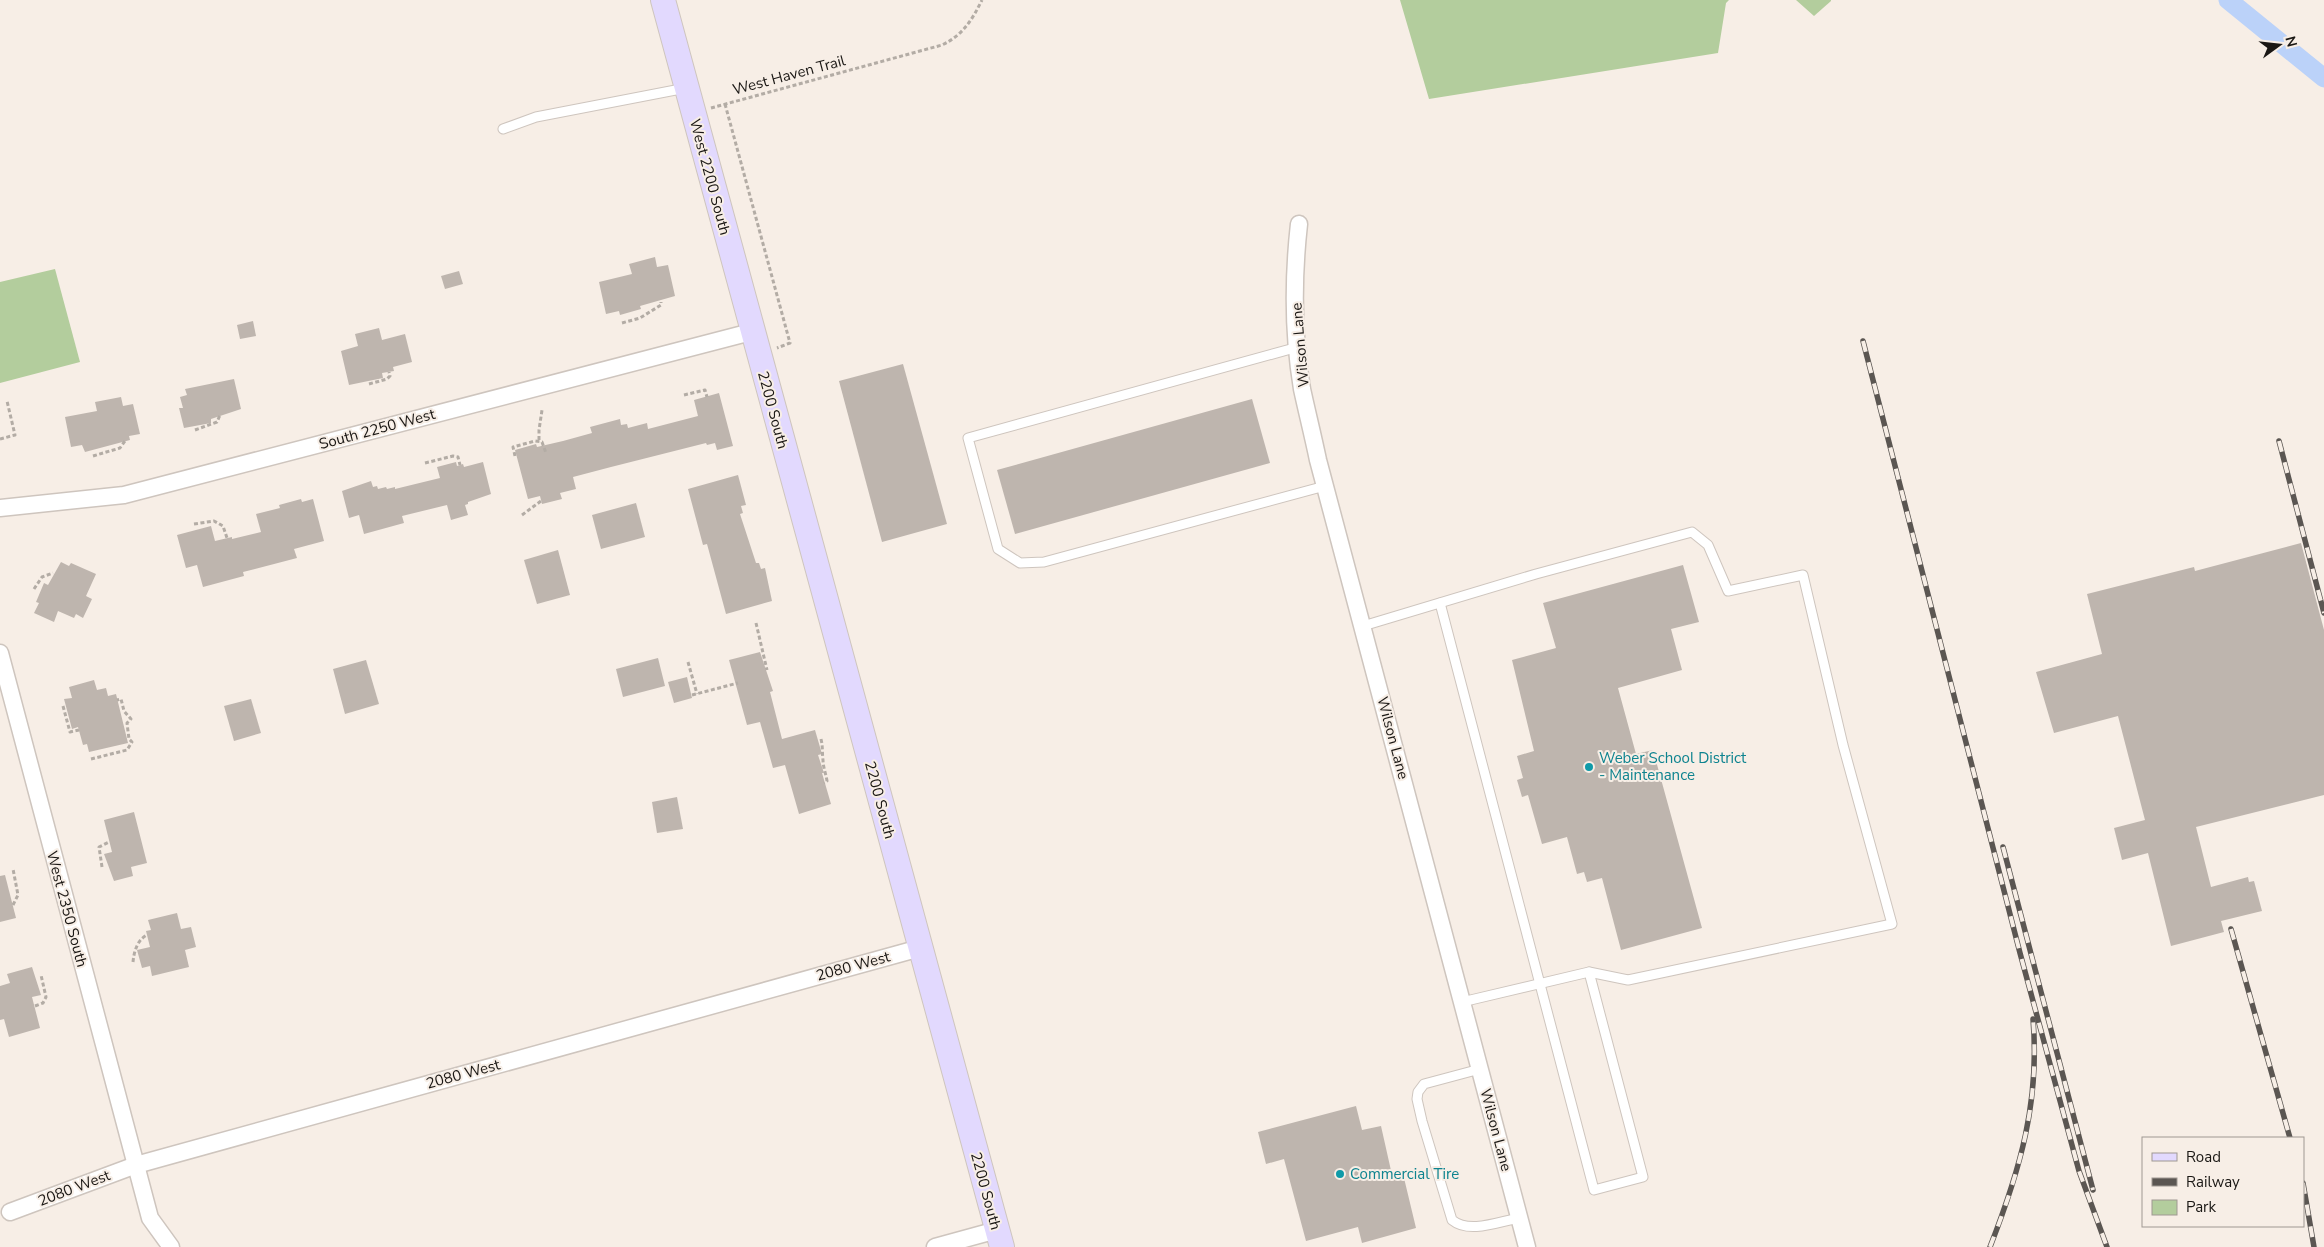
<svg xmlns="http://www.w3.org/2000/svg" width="2324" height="1247" font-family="'Nunito Sans',sans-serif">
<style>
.green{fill:#b3cd9d}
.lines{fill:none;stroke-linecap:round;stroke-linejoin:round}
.canal{stroke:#bbd2f9;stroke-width:19}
.building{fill:#beb5ae}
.lane-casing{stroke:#cec5be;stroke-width:11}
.street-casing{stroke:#cec5be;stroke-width:19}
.secondary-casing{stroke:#cec5be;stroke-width:26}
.path{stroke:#b3aca5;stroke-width:3;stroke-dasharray:4 2.5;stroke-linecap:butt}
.lane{stroke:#fff;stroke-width:9}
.street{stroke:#fff;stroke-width:16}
.secondary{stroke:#e2d9fe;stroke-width:24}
.rail-casing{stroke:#5b5652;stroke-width:5.5}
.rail{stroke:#f7eee6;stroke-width:4;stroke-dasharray:11;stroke-linecap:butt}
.culture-dot{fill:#0f9aa8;stroke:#f7eee6;stroke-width:2}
.labels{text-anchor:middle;stroke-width:4;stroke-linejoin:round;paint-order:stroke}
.street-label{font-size:15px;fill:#1a1714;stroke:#f7eee6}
.culture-label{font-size:15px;fill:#0d838f;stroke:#f7eee6;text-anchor:start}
</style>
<rect width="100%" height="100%" fill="#f7eee6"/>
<g class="green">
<polygon points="1400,0 1729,0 1726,3 1718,53 1429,99"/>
<polygon points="1796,0 1831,0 1831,1 1814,16"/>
<polygon points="55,269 80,362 0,383 0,282"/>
</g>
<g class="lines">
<polyline class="canal" points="2228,0 2324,78"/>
</g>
<g class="building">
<polygon points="655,257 657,267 668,265 675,296 640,306 641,309 620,315 619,311 606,314 599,282 632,274 629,264"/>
<polygon points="459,271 463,284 445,289 441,276"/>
<polygon points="253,321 256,336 240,339 237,325"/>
<polygon points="379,328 382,340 405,334 412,362 393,367 394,371 382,373 383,378 349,385 341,351 358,346 355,334"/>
<polygon points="903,364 947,524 882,542 839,381"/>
<polygon points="234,379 241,409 211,419 211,423 184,428 179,408 183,408 180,397 187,395 185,389"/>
<polygon points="719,393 733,446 717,450 715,443 707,445 706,443 611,467 573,477 576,489 560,493 562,499 542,504 540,496 528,499 515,450 536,444 537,447 563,441 592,433 590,427 620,419 621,425 627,424 628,428 647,423 648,429 698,416 694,400"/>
<polygon points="121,397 123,406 133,404 140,434 129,436 130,440 85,452 82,445 71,447 65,417 97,411 95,402"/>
<polygon points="1252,399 1270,463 1015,534 997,470"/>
<polygon points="456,462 457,466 463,464 464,467 483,462 491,494 468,502 468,504 465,505 468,515 451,520 447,505 402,516 404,523 364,534 359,515 349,518 342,491 371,481 373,487 377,486 378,489 386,487 387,489 395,487 395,489 440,478 437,467"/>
<polygon points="738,475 746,505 741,506 743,513 740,514 756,563 759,563 761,569 765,568 772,601 726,614 707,544 703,545 688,489"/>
<polygon points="301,499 302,502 313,499 324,541 294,549 297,558 243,572 244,576 203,587 197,565 186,568 177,535 211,526 215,541 232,537 232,539 261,532 256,514 280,508 279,505"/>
<polygon points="636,503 645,537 601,549 592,515"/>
<polygon points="2301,543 2324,630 2324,795 2196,827 2211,887 2248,877 2249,882 2254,881 2262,911 2221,921 2224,932 2171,946 2148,853 2122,860 2114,828 2145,820 2118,716 2054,733 2036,672 2102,654 2087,594 2194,567 2195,571"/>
<polygon points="558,550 570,595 537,604 524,560"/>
<polygon points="61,562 69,566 71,563 96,574 86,596 92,599 83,618 76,614 74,618 58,611 54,622 34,613 39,603 36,602 44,583 48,585"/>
<polygon points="1683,565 1699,622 1671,629 1682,670 1618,688 1636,754 1653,750 1702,928 1621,950 1602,878 1587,882 1584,872 1577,874 1567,837 1542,844 1528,795 1522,797 1517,780 1523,778 1517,756 1534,751 1512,660 1556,648 1543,603"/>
<polygon points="760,652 773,691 770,692 782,739 815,730 822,754 818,755 824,773 822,773 831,804 799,814 785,765 773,768 760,722 747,725 729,660"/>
<polygon points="658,658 665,686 623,697 616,669"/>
<polygon points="366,660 379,704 345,714 333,669"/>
<polygon points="687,677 692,698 674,703 668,682"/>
<polygon points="94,680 97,690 106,688 108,696 116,694 128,743 89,752 87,744 83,745 78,727 72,729 64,699 72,698 69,687"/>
<polygon points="251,699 261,733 234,741 224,706"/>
<polygon points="677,797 683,829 657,833 652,802"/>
<polygon points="134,812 147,863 131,867 133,876 114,881 104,854 112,852 104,820"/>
<polygon points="5,875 16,918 0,922 0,876"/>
<polygon points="177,913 181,929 191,927 196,947 185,950 189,967 152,976 150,966 142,968 137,950 150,947 146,931 151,930 148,920"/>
<polygon points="32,967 41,995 32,997 40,1028 9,1037 4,1019 0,1020 0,986 10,983 7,974"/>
<polygon points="1356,1106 1362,1130 1381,1126 1392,1175 1396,1174 1397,1180 1404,1178 1416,1228 1362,1243 1358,1227 1306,1241 1284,1159 1266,1164 1258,1132"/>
</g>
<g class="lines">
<defs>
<g id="lane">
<polyline points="503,129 536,117 686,88"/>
<polyline points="1298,347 968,438 998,549 1020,563 1044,562 1325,486"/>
<polyline points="1440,603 1594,1190 1643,1177 1589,972"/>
<polyline points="1363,626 1536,574 1692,532 1708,545 1728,591 1803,575 1843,745 1892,924 1628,980 1589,972 1462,1002"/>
<path d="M 1480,1069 L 1424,1084 L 1418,1092 L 1417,1099 L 1422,1121 L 1452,1220 C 1469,1234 1498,1222 1519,1218"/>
</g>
<g id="street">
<path d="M 1299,224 C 1293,278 1293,335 1302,389 C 1307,412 1313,436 1318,460 L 1527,1247"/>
<polyline points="0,508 124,495 751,332"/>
<polyline points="0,653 150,1218 171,1247"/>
<polyline points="10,1212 136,1165 920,948"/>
<polyline points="935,1247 997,1230"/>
</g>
<polyline id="secondary" points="663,0 1002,1247"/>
</defs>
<use href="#lane" class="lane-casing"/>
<use href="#street" class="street-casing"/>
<use href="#secondary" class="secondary-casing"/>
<g class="path">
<polyline points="725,104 790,343 777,348"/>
<path d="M 711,108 L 942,45 C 963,35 972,20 982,0"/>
<polyline points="622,323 640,318 661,305 661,302"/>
<polyline points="369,384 387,379 390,376 389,372"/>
<polyline points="684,395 705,390 707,397"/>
<polyline points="195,430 217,422 220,415"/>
<polyline points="0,439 15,435 7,401"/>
<polyline points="539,440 539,430 542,410"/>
<polyline points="93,456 120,448 125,441"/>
<polyline points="515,456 513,447 535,441 542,442 546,453"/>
<polyline points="425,463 453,456 458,457 460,465"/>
<polyline points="522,515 541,501"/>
<polyline points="194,524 214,521 223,526 227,538"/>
<polyline points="34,589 42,577 53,573"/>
<polyline points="756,623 767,670"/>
<polyline points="688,662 697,694"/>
<polyline points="692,695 738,683"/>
<polyline points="63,706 70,732 79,730"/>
<path d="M 821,739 C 823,747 822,753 823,760 C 823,767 826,774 827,781 L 824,783"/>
<polyline points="91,759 127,750 132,742 129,739 127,723 131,719 124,711 121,699 117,700"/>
<polyline points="102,867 99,847 109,842"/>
<polyline points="13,905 18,895 13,869"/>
<path d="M 133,962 C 134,952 137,940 147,935"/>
<polyline points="35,1006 43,1003 46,997 41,975"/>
</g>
<use href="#lane" class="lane"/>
<use href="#street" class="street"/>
<use href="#secondary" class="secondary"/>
<defs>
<g id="rail">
<polyline points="1863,341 2020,953 2079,1171 2107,1247"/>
<polyline points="2279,441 2324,613"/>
<polyline points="2003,847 2093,1190"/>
<polyline points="2231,929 2290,1138"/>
<polyline points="2303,1183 2314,1247"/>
<path d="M 1990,1247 C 2020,1170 2040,1102 2033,1019"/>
</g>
</defs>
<use href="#rail" class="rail-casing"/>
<use href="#rail" class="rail"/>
</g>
<g class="culture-dot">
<circle cx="1589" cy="767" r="5"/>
<circle cx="1340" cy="1174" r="5"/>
</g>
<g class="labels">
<g class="street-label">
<text transform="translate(789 75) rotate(-15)" y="5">West Haven Trail</text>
<text transform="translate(710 177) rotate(75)" y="5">West 2200 South</text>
<text transform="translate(1300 345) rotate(-95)" y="5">Wilson Lane</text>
<text transform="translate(773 410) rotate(75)" y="5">2200 South</text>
<text transform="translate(377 429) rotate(-15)" y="5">South 2250 West</text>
<text transform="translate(1393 738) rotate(75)" y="5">Wilson Lane</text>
<text transform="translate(880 800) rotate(75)" y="5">2200 South</text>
<text transform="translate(67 909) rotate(75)" y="5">West 2350 South</text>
<text transform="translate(853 966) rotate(-15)" y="5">2080 West</text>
<text transform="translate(463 1074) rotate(-15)" y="5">2080 West</text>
<text transform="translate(1496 1130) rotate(75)" y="5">Wilson Lane</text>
<text transform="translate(74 1188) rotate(-21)" y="5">2080 West</text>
<text transform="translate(986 1191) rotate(75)" y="5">2200 South</text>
</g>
<g class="culture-label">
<text x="1599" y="763">Weber School District<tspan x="1599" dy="17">- Maintenance</tspan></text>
<text x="1350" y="1179">Commercial Tire</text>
</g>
</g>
<rect x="2142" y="1137" width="162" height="90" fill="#f7eee6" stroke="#9f9892"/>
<rect x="2152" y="1153" width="25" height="8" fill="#e2d9fe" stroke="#9f9892"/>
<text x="2186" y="1162" font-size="15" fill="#1a1714">Road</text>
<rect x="2152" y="1178" width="25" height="8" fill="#5b5652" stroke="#9f9892"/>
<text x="2186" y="1187" font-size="15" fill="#1a1714">Railway</text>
<rect x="2152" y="1200" width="25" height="15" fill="#b3cd9d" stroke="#9f9892"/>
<text x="2186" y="1212" font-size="15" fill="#1a1714">Park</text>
<g transform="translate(2279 45) rotate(75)" stroke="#f7eee6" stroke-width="4" paint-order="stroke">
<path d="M0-4L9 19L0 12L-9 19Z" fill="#1a1714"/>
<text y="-8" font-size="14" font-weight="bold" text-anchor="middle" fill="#1a1714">N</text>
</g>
</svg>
